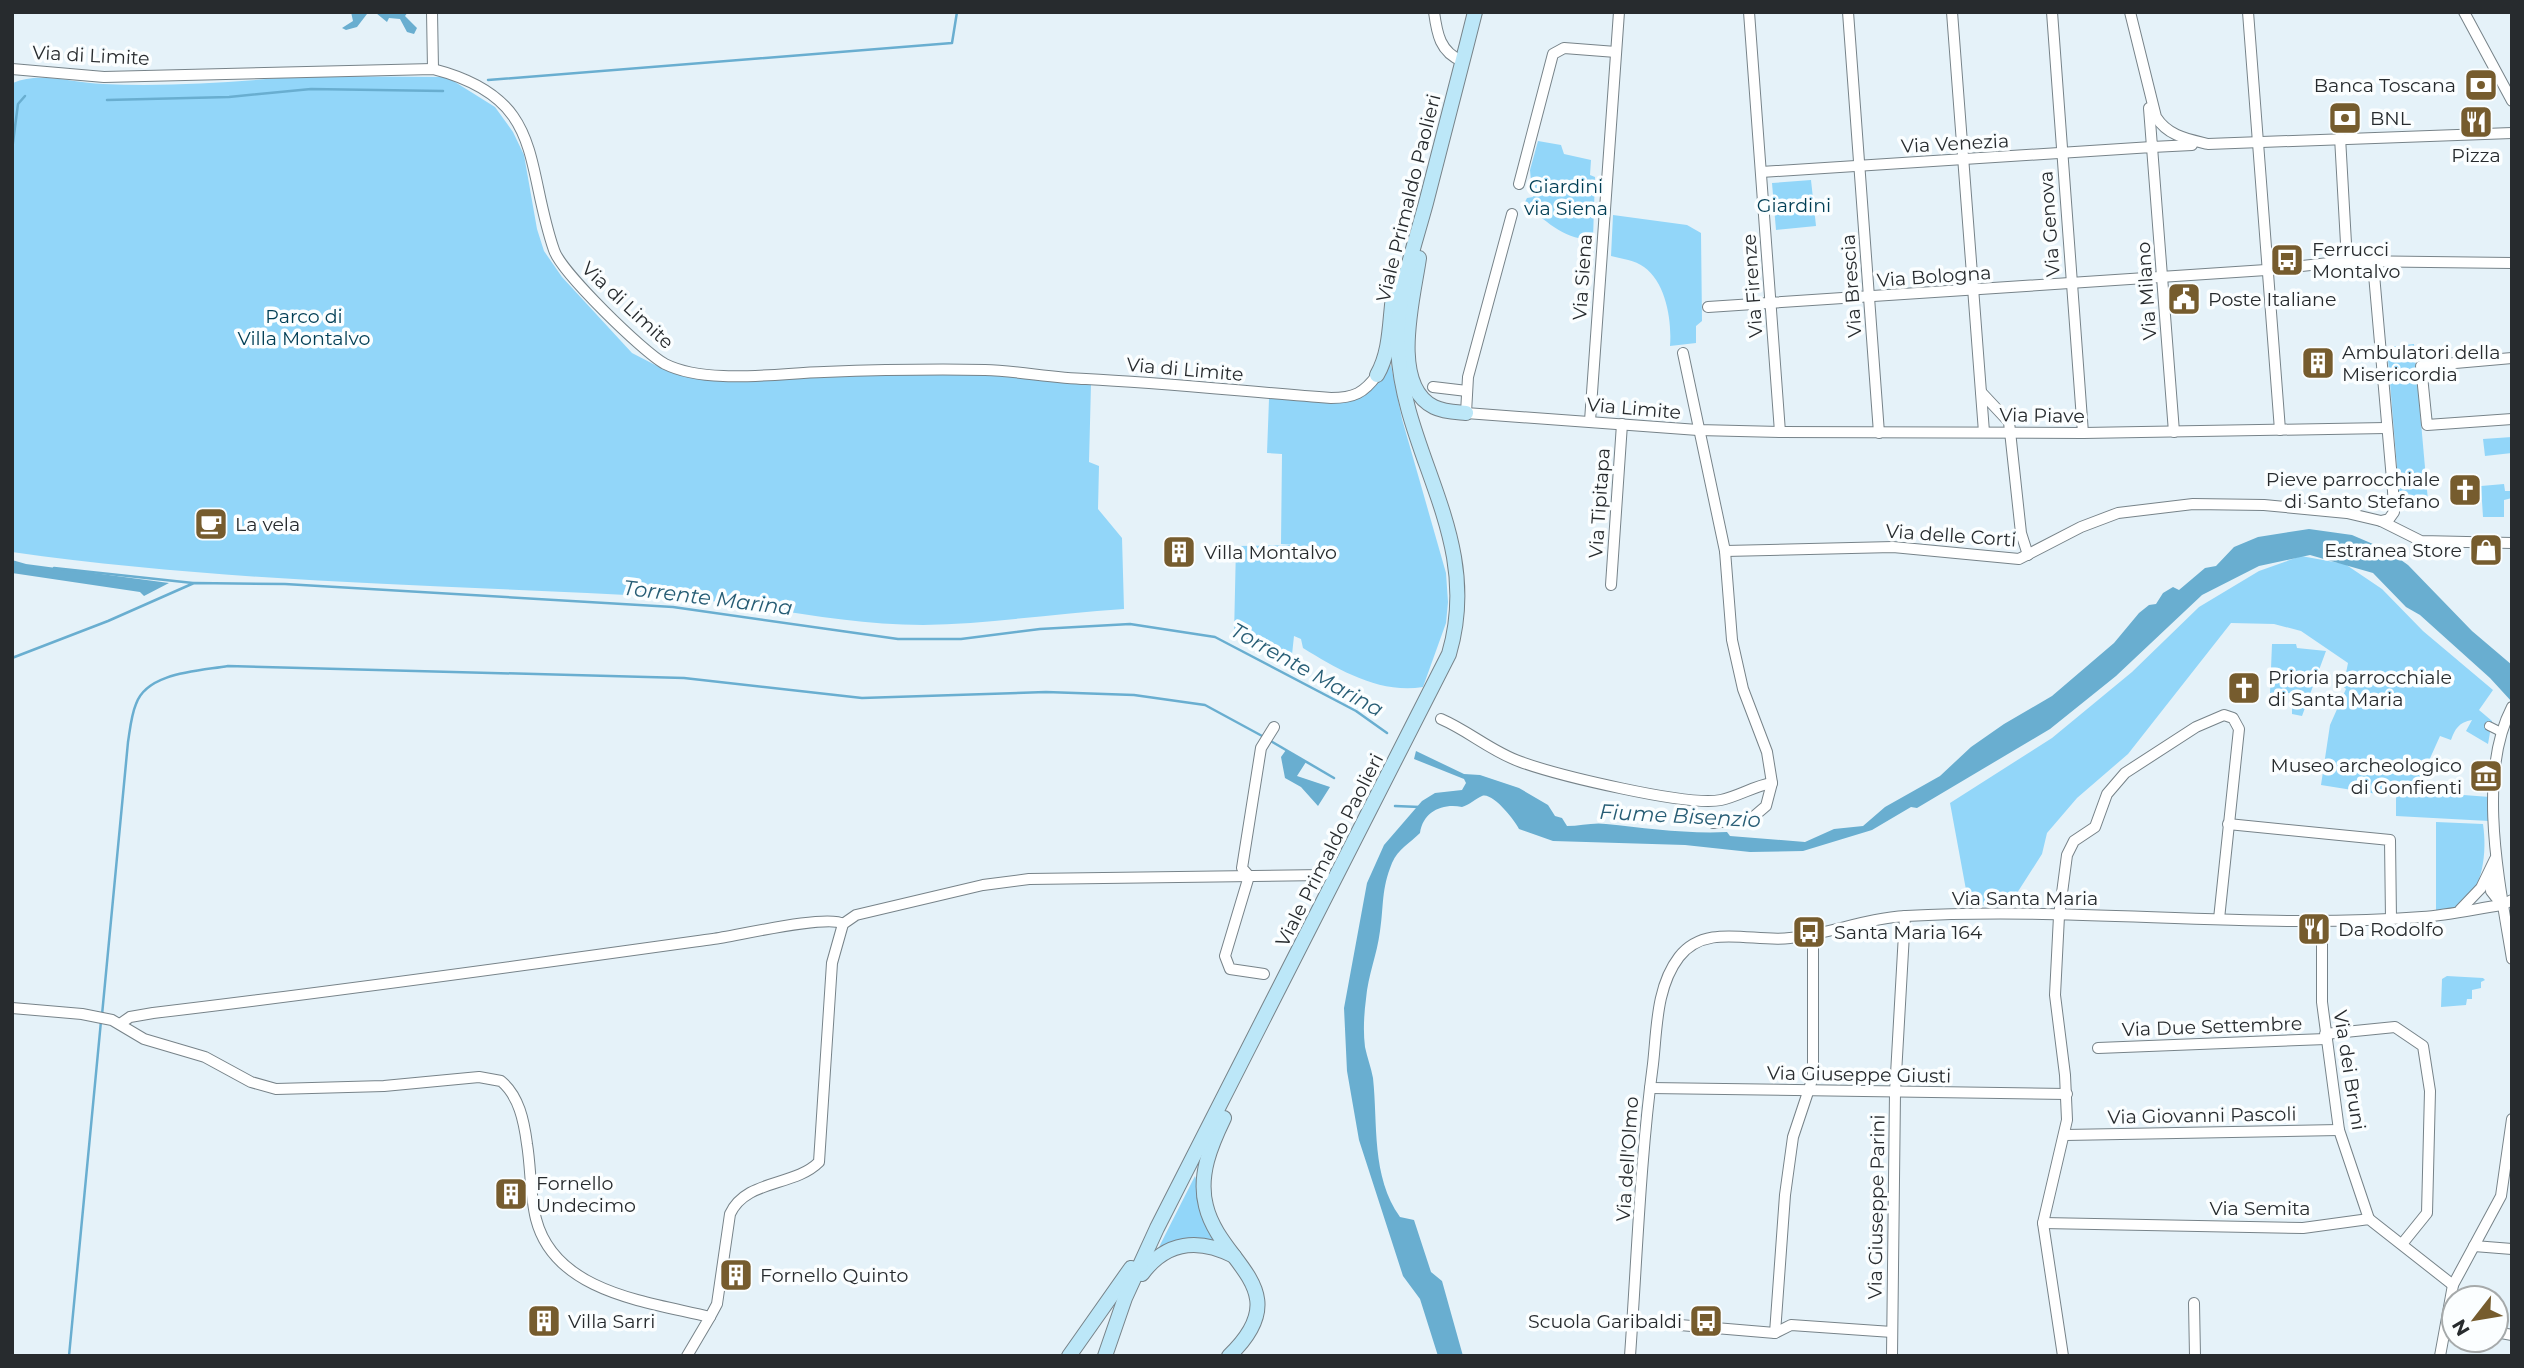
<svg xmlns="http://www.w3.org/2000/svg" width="2524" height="1368" font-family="Montserrat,sans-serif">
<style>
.green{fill:#92d6f9}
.water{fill:#69aed0}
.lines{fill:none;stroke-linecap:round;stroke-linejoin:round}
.stream{stroke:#69aed0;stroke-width:2.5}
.pedestrian-casing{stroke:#778389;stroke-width:10}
.minor-casing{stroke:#778389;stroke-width:12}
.secondary-casing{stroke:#778389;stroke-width:16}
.pedestrian{stroke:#fff;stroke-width:8}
.minor{stroke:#fff;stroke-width:10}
.secondary{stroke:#bce7f8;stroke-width:14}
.labels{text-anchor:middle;stroke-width:7;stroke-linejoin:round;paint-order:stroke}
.street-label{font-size:19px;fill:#272b2e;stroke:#fbfeff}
.poi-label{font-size:19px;fill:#272b2e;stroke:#fbfeff;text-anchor:start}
.park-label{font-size:19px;fill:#003e55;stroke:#fbfeff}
.water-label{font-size:21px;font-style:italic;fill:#275d75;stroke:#fbfeff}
</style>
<rect width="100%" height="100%" fill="#e5f2f9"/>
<g class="green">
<path d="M 302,76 L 447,77 L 495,107 L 513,132 L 524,155 L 537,229 L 544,251 L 562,277 L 632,353 L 663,369 L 731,381 L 912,374 L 988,375 L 1091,384 L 1089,462 L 1099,466 L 1098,509 L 1122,538 L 1124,609 C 1057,613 990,624 923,625 C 837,625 752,602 666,597 C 448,585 229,583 12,552 L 13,83 C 39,71 74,83 103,84 C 169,87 236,82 302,76 Z"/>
<path d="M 1538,141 L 1561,145 L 1564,154 L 1591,160 L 1590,175 L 1595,177 L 1593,239 C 1564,241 1546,220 1524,204 L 1527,198 L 1533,197 L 1537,190 L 1531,181 L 1530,170 Z"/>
<polygon points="1811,180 1816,226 1776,230 1772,183"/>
<path d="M 1613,215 L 1687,225 L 1701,233 L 1702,321 L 1696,326 L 1696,343 L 1670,346 C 1672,320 1666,283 1644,267 C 1635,260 1622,259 1611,256 Z"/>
<polygon points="2414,344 2428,501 2400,504 2387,347"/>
<path d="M 1391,365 L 1402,419 L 1446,573 L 1448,602 L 1446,623 L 1423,687 C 1379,694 1339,670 1303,648 L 1301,639 L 1294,636 L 1291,664 L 1234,635 L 1236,546 L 1296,545 L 1281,544 L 1282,454 L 1267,453 L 1269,399 L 1352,399 Z"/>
<polygon points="2512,437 2512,453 2485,456 2483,439"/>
<polygon points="2504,484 2505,491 2512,491 2512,498 2504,500 2504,517 2483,517 2481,486"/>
<path d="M 2301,556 L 2345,564 L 2382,589 L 2423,631 L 2493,690 L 2479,710 L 2492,721 L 2488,744 L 2466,731 L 2472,720 C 2459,722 2455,729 2451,740 L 2440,736 L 2419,783 L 2437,793 L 2490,797 L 2489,821 L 2396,816 L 2396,797 L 2321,785 L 2330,725 L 2346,689 L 2337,681 L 2346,673 L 2348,663 L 2301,631 L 2274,624 L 2231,623 L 2128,754 L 2077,798 L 2047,833 L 2042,854 L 2010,904 L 1969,906 L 1950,803 L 2052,738 L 2132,672 L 2199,607 L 2259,571 Z"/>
<polygon points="2272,644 2296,644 2297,648 2326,651 2302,716 2292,714 2292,693 2270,693"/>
<path d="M 2436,822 L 2483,824 C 2487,851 2484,891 2458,907 C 2453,911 2443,910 2436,911 Z"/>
<polygon points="2447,976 2483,978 2485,980 2481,982 2481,988 2472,990 2472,999 2467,999 2466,1005 2441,1007 2442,979"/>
<polygon points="1195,1176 1216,1240 1185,1239 1159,1247"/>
</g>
<g class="water">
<polygon points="351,12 367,14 357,27 346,30 342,28 353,21"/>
<polygon points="408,12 405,16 417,28 414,34 407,32 400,19 389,18 387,22 376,13"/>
<path d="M 2309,529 L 2352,535 L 2387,550 L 2408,565 L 2472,631 L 2512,665 L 2512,702 L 2490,678 L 2420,615 L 2406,607 L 2373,573 L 2310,555 L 2259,566 L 2202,595 L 2116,676 L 2050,729 L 1917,808 L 1911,807 L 1872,830 L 1803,851 L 1750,852 L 1685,845 L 1553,841 L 1519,829 C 1515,821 1493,792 1482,796 C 1477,798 1469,805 1462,807 C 1442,803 1423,812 1420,833 C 1410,843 1398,849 1392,863 C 1381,890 1384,905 1380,931 C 1377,955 1368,975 1366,999 C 1364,1014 1363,1031 1365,1047 C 1367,1057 1371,1067 1373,1078 C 1378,1124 1371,1176 1400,1217 L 1414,1220 L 1431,1272 L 1442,1281 L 1463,1356 L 1438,1356 L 1420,1299 L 1403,1276 L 1359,1140 L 1347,1071 L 1344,1008 L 1367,883 L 1384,845 L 1422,801 L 1435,793 L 1462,790 L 1466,783 L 1464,779 L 1414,759 L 1416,751 L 1464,774 L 1480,775 L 1519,788 L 1548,805 L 1555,816 L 1562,818 L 1567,826 C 1580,826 1594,822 1606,824 C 1645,828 1686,834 1727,832 L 1730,836 L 1805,842 L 1834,829 L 1863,826 L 1885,807 L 1940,776 L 1971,747 L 2004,724 L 2052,696 L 2114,643 L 2139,613 L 2149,605 L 2156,604 L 2163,593 L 2173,587 L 2179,590 L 2205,568 L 2216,566 L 2234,547 L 2258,537 Z"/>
<polygon points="12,560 26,564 169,583 144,596 140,592 12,573"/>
<polygon points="1286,750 1306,762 1297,776 1330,787 1318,806 1301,787 1285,778 1281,757"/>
</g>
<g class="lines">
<g class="stream">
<polyline points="488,80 952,43 957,12"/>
<polyline points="107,100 229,97 311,89 443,91"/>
<polyline points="12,150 18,104 25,96"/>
<polyline points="54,568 193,583"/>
<polyline points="12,658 108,621 194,583 285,584 673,607 898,639 961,639 1040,629 1130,624 1215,637 1356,711 1387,733"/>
<polyline points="1269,740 1334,778"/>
<polyline points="1395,806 1420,807"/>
<path d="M 102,1015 L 128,742 C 130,730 131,716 136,704 C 147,672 200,671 228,666 L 684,678 L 862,698 L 1046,692 L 1134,695 L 1205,705 L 1264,737"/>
<polyline points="69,1356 101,1021"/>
</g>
<defs>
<polyline id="pedestrian" points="2489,726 2501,732"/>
<g id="minor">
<polyline points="432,12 433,69"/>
<path d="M 1434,12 C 1437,34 1440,52 1462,61"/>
<polyline points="1749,12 1780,432"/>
<polyline points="1848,12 1879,433"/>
<polyline points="1952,12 1984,432"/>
<polyline points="2052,12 2083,433"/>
<path d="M 2130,12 L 2156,117 C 2168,136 2187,139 2208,144 L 2512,133"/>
<polyline points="2248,12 2280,430"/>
<polyline points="2464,12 2512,101"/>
<path d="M 12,69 L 104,77 L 433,69 C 546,98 524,163 554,250 C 561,272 643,352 665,364 C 707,385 778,373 824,372 C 878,370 931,369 985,370 C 1018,371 1052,378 1086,379 C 1167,383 1249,392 1331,398 C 1354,398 1364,393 1377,375"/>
<polyline points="2149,108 2152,147 2192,145"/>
<polyline points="2340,137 2347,261"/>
<polyline points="1761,172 2152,147 2174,432"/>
<polyline points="1519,184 1553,54 1564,48 1616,52"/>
<polyline points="1512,214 1468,377 1466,413 1698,430 1780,432 2083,433 2386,428"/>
<polyline points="2373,263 2393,491 2394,512 2389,519 2381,521"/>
<polyline points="1708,307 2266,270 2347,261 2512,263"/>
<polyline points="1683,353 1725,551 1732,640 1743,689 1767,752 1772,783 1766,806 1752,818 1713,823"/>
<polyline points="2512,358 2421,366 2427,425 2512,419"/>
<polyline points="1433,387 1467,391"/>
<polyline points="1981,392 2009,422 2021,533 2028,555"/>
<polyline points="1590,421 1619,12"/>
<polyline points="1725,551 1893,547 2019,559 2081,527 2118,513 2193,504 2264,505 2347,513 2381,521 2421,541 2512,543"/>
<polyline points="1611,585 1622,424"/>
<path d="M 2512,707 C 2476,776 2500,885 2512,959"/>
<path d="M 1441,719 C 1469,731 1492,752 1521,762 C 1557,775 1688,807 1721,800 C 1739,796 1754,786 1772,783"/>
<polyline points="2228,824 2390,840 2391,919"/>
<polyline points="2491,873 2491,891 2502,905"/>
<polyline points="2460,910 2481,888 2495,859"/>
<polyline points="2322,921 2322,1002 2339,1130 2369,1219"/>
<polyline points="1264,974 1230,969 1225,956 1249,876 1242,868 1261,748 1274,727"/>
<path d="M 12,1008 L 82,1014 L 112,1020 L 144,1039 L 205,1057 L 251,1082 L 276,1089 L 384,1086 L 479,1077 L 501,1081 C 519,1096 524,1121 527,1144 C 531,1168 530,1195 536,1219 C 555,1293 649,1302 710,1317 L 687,1356"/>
<path d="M 120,1024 L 130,1017 L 153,1013 C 340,991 526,965 713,939 C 736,936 828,914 843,924"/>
<polyline points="2325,1034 2395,1027 2423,1046 2430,1091 2427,1213 2402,1244"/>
<polyline points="2098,1048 2326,1039"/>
<polyline points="1650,1088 2067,1094"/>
<polyline points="2065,1135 2339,1130"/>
<polyline points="2043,1223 2303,1228 2369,1219 2453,1285"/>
<polyline points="2474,1246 2512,1249"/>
<polyline points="2194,1303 2195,1356"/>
<path d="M 710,1317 L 717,1304 L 730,1214 C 746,1179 794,1187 819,1162 L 832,963 L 843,924 L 856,915 L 983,885 L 1029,879 L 1324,875"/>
<polyline points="1632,1321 1775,1333 1791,1325 1892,1332"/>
<polyline points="2496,1332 2512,1335"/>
<polyline points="1775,1333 1785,1195 1793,1137 1813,1077 1813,934"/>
<path d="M 1630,1356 C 1637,1259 1640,1161 1653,1064 C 1657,1029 1656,987 1679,957 C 1706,922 1754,943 1790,938 C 1830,934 1866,918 1906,916 C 2078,906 2250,930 2422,917 C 2449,915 2475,909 2502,905 L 2512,900"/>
<polyline points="1892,1356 1895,1092 1905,916"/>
<polyline points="2063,1356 2043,1223 2067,1120 2065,1075 2055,995 2059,916 2067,855 2074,841 2095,827 2107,794 2125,773 2196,727 2224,715 2233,718 2239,729 2219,919"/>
<polyline points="2440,1356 2453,1285 2501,1196 2512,1119"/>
</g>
<g id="secondary">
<path d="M 1419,258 C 1414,295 1389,385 1434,407 C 1444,412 1456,412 1466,413"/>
<path d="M 1377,375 C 1394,346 1388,307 1397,275"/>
<path d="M 1224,1118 C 1211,1145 1198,1175 1206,1206 C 1220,1264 1299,1289 1229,1356"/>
<path d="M 1142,1274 C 1166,1241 1199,1238 1234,1256"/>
<polyline points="1069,1356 1131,1268"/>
<path d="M 1105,1356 L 1125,1298 L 1157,1228 L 1449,654 C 1483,539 1404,457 1398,349 C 1395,299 1413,251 1426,203 C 1442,140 1459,76 1475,12"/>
</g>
</defs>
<use href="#pedestrian" class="pedestrian-casing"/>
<use href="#minor" class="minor-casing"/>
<use href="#secondary" class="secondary-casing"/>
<use href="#pedestrian" class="pedestrian"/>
<use href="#minor" class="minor"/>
<use href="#secondary" class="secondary"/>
</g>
<defs>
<symbol id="bank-square" viewBox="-11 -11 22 22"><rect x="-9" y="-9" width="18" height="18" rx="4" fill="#765c2e" stroke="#fbfeff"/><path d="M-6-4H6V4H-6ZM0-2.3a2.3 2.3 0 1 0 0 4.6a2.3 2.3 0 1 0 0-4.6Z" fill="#fff"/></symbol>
<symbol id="restaurant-square" viewBox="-11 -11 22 22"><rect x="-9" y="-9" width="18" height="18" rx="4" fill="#765c2e" stroke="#fbfeff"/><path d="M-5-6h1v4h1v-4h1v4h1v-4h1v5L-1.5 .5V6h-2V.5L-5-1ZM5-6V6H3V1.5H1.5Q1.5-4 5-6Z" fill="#fff"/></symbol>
<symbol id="bus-square" viewBox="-11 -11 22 22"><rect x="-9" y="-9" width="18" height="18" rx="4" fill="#765c2e" stroke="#fbfeff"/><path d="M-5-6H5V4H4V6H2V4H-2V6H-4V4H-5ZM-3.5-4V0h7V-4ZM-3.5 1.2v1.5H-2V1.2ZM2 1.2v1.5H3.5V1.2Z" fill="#fff"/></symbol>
<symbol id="civic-square" viewBox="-11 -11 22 22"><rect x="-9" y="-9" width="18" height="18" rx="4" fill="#765c2e" stroke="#fbfeff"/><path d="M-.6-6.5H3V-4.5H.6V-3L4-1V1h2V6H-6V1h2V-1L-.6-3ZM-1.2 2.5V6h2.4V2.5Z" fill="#fff"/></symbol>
<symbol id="building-square" viewBox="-11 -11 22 22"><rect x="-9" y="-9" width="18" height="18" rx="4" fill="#765c2e" stroke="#fbfeff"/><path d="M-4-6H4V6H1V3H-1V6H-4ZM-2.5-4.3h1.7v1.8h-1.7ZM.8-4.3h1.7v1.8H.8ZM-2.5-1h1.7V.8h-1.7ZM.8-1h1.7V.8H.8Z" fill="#fff"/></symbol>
<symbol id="church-square" viewBox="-11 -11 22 22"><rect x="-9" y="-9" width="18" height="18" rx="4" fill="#765c2e" stroke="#fbfeff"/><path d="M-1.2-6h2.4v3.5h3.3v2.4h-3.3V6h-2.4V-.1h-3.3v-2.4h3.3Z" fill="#fff"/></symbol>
<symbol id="cafe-square" viewBox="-11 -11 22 22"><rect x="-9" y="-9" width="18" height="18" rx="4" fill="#765c2e" stroke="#fbfeff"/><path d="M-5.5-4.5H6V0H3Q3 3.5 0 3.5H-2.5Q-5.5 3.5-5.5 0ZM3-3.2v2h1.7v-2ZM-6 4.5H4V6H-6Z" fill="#fff"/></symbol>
<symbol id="shop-square" viewBox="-11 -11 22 22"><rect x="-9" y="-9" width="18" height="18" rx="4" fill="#765c2e" stroke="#fbfeff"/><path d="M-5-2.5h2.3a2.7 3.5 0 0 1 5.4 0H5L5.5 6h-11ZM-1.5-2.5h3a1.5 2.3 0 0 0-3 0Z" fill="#fff"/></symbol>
<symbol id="museum-square" viewBox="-11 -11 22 22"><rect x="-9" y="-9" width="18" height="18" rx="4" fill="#765c2e" stroke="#fbfeff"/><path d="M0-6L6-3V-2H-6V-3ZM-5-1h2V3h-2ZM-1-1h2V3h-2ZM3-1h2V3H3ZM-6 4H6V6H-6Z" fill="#fff"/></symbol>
</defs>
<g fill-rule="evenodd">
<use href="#bank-square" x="2462" y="66" width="38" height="38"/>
<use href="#bank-square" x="2326" y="99" width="38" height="38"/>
<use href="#restaurant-square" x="2457" y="103" width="38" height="38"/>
<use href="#bus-square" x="2268" y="241" width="38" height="38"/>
<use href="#civic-square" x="2165" y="280" width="38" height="38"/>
<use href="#building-square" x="2299" y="344" width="38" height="38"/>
<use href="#church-square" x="2446" y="471" width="38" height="38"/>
<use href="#cafe-square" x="192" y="505" width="38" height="38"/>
<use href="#shop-square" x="2467" y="531" width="38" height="38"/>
<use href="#building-square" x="1160" y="533" width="38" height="38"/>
<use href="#church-square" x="2225" y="669" width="38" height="38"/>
<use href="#museum-square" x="2467" y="757" width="38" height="38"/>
<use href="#restaurant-square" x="2295" y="910" width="38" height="38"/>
<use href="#bus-square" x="1790" y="913" width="38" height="38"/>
<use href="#building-square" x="492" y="1175" width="38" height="38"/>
<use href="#building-square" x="717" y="1256" width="38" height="38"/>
<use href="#building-square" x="525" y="1302" width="38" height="38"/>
<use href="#bus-square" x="1687" y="1302" width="38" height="38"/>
</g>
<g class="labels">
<g class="street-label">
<text transform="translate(91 55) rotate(3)" y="7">Via di Limite</text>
<text transform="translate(1955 143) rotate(-3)" y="7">Via Venezia</text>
<text transform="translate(1408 198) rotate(-76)" y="7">Viale Primaldo Paolieri</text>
<text transform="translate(2049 224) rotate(-94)" y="7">Via Genova</text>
<text transform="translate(1934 276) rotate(-4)" y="7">Via Bologna</text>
<text transform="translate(1582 277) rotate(-86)" y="7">Via Siena</text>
<text transform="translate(1752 286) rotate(-94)" y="7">Via Firenze</text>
<text transform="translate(1851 286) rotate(-94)" y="7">Via Brescia</text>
<text transform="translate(2146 291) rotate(-94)" y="7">Via Milano</text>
<text transform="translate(628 305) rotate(43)" y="7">Via di Limite</text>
<text transform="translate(1185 369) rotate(5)" y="7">Via di Limite</text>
<text transform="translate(1634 408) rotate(5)" y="7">Via Limite</text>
<text transform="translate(2042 415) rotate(1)" y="7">Via Piave</text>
<text transform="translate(1599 503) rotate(-86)" y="7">Via Tipitapa</text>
<text transform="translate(1951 535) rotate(4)" y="7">Via delle Corti</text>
<text transform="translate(1329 850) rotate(-63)" y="7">Viale Primaldo Paolieri</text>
<text x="2025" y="905">Via Santa Maria</text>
<text transform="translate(2212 1026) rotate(-2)" y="7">Via Due Settembre</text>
<text transform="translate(2350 1070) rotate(81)" y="7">Via dei Bruni</text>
<text transform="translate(1859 1074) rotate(1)" y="7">Via Giuseppe Giusti</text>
<text transform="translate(2202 1115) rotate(-1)" y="7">Via Giovanni Pascoli</text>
<text transform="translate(1627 1159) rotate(-86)" y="7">Via dell'Olmo</text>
<text transform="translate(1876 1207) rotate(-89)" y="7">Via Giuseppe Parini</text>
<text x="2260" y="1215">Via Semita</text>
</g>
<g class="poi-label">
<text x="2456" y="92" text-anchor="end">Banca Toscana</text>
<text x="2370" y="125">BNL</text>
<text x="2476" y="162" text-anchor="middle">Pizza</text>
<text x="2312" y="256">Ferrucci<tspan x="2312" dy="22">Montalvo</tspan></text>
<text x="2208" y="306">Poste Italiane</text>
<text x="2342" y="359">Ambulatori della<tspan x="2342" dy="22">Misericordia</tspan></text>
<text x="2440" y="486" text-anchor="end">Pieve parrocchiale<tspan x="2440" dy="22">di Santo Stefano</tspan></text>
<text x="235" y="531">La vela</text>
<text x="2462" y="557" text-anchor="end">Estranea Store</text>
<text x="1204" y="559">Villa Montalvo</text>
<text x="2268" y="684">Prioria parrocchiale<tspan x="2268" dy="22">di Santa Maria</tspan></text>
<text x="2462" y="772" text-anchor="end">Museo archeologico<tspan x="2462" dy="22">di Gonfienti</tspan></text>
<text x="2338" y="936">Da Rodolfo</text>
<text x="1834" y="939">Santa Maria 164</text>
<text x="536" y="1190">Fornello<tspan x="536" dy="22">Undecimo</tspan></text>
<text x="760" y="1282">Fornello Quinto</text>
<text x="568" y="1328">Villa Sarri</text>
<text x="1682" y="1328" text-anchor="end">Scuola Garibaldi</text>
</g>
<g class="park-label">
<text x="1566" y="193">Giardini<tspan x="1566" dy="22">via Siena</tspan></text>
<text x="1794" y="212">Giardini</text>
<text x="304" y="323">Parco di<tspan x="304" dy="22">Villa Montalvo</tspan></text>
</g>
<g class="water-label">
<text transform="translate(708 598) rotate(7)" y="7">Torrente Marina</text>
<text transform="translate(1307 670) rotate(29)" y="7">Torrente Marina</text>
<text transform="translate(1680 816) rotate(3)" y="7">Fiume Bisenzio</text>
</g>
</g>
<rect width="2524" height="1368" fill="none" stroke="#272b2e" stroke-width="28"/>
<g transform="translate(2475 1319) rotate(239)"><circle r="33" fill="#fbfeff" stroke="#a6aaab" stroke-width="2"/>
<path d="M0-5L12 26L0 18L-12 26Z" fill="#765c2e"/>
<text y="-10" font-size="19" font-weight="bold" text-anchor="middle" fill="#272b2e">N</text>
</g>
</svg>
